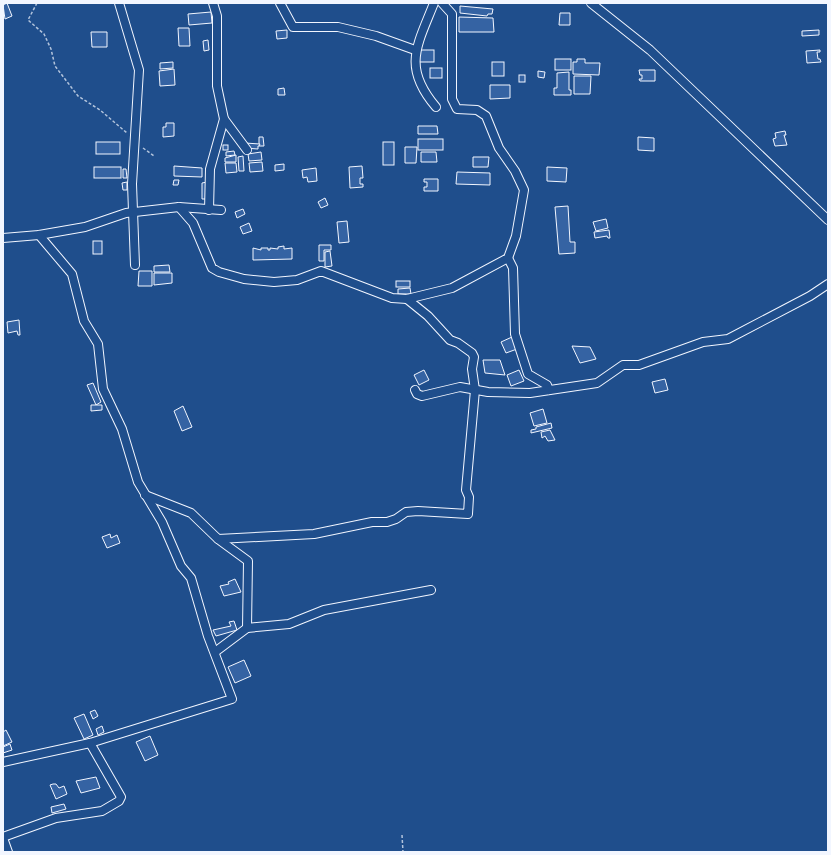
<svg xmlns="http://www.w3.org/2000/svg" width="831" height="855" font-family="Montserrat,sans-serif">
<style>
.building{fill:#3563a3;stroke:#f2f6ff}
.lines{fill:none;stroke-linecap:round;stroke-linejoin:round}
.minor-casing{stroke:#f2f6ff;stroke-width:10}
.path{stroke:#b3c4dc;stroke-width:1.5;stroke-dasharray:3 2;stroke-linecap:butt}
.minor{stroke:#1f4e8c;stroke-width:8}
</style>
<rect width="100%" height="100%" fill="#1f4e8c"/>
<g class="building">
<polygon points="7,3 12,16 5,19 3,5"/>
<polygon points="460,6 493,9 492,14 488,14 487,16 460,13"/>
<polygon points="211,12 212,23 189,25 188,14"/>
<polygon points="560,13 570,13 570,25 559,25"/>
<polygon points="459,17 493,18 494,32 459,32"/>
<polygon points="178,28 189,28 190,46 179,46"/>
<polygon points="287,30 287,38 277,39 276,31"/>
<polygon points="819,30 819,35 802,36 802,31"/>
<polygon points="91,32 107,32 107,47 92,47"/>
<polygon points="208,40 209,50 204,51 203,41"/>
<rect x="415" y="50" width="19" height="12"/>
<polygon points="820,50 820,52 817,52 818,59 820,59 821,62 807,63 806,51"/>
<rect x="555" y="59" width="16" height="11"/>
<polygon points="577,59 585,59 585,63 600,63 599,75 573,74 573,62 577,62"/>
<polygon points="173,62 173,68 160,69 160,63"/>
<rect x="492" y="62" width="12" height="14"/>
<rect x="430" y="68" width="12" height="10"/>
<polygon points="174,69 175,85 160,86 159,71"/>
<polygon points="639,70 655,70 655,81 640,81 639,79 642,79 642,75 640,75"/>
<polygon points="538,71 545,72 544,78 538,77"/>
<polygon points="569,72 569,90 571,90 571,95 554,95 554,88 557,88 557,73"/>
<rect x="519" y="75" width="6" height="7"/>
<polygon points="574,76 591,76 590,94 574,94"/>
<polygon points="490,85 510,85 510,98 490,99"/>
<polygon points="284,88 285,95 278,95 278,89"/>
<polygon points="166,123 174,123 174,136 163,137 163,127 166,127"/>
<polygon points="418,126 437,126 438,134 418,134"/>
<polygon points="785,131 786,135 784,135 787,145 775,146 773,139 776,138 775,133"/>
<polygon points="259,137 263,137 264,146 259,146"/>
<polygon points="638,137 654,138 654,151 638,150"/>
<rect x="418" y="139" width="25" height="11"/>
<rect x="96" y="142" width="24" height="12"/>
<rect x="383" y="142" width="11" height="23"/>
<polygon points="245,143 260,144 259,146 258,146 258,149 244,148"/>
<rect x="223" y="145" width="5" height="5"/>
<polygon points="405,147 417,147 416,163 405,163"/>
<polygon points="234,151 235,155 226,156 226,152"/>
<polygon points="261,152 262,160 249,161 248,154"/>
<polygon points="421,152 436,152 437,162 421,162"/>
<polygon points="236,155 236,162 225,162 225,158"/>
<polygon points="243,156 244,171 239,171 238,157"/>
<polygon points="473,157 489,157 488,167 473,167"/>
<polygon points="262,162 263,171 250,172 249,163"/>
<polygon points="225,163 236,163 237,172 226,173"/>
<polygon points="284,164 284,170 275,171 275,165"/>
<polygon points="174,166 202,168 202,177 174,176"/>
<polygon points="362,166 363,178 360,178 360,184 363,184 363,187 350,188 349,167"/>
<rect x="94" y="167" width="27" height="11"/>
<polygon points="547,167 567,168 566,182 547,181"/>
<polygon points="316,168 317,181 308,182 307,177 303,178 302,170"/>
<polygon points="123,169 126,169 127,178 123,178"/>
<polygon points="457,172 490,173 490,185 456,184"/>
<polygon points="424,179 438,179 438,191 424,191 424,187 427,187 427,182 424,182"/>
<polygon points="174,180 179,180 178,185 173,185"/>
<polygon points="127,182 127,190 123,190 122,183"/>
<polygon points="207,182 207,199 202,199 202,183"/>
<polygon points="325,198 328,205 321,208 318,202"/>
<polygon points="568,206 570,242 575,242 575,253 559,254 555,207"/>
<polygon points="243,209 245,214 237,218 235,212"/>
<polygon points="606,219 608,228 596,231 593,222"/>
<polygon points="347,221 349,242 339,243 337,222"/>
<polygon points="249,223 252,231 243,234 240,227"/>
<polygon points="609,230 610,238 608,238 607,236 595,238 594,232"/>
<rect x="93" y="241" width="9" height="13"/>
<polygon points="319,245 331,245 331,250 324,250 324,261 319,261"/>
<polygon points="284,246 284,249 292,248 292,259 253,260 253,248 261,250 261,248 268,248 268,250 270,250 270,248 278,249 278,247"/>
<polygon points="330,251 332,266 325,267 325,252"/>
<polygon points="169,265 170,272 154,272 154,266"/>
<polygon points="139,271 152,271 152,286 138,286"/>
<polygon points="154,273 172,273 172,283 154,285"/>
<rect x="396" y="281" width="14" height="6"/>
<polygon points="410,288 411,294 398,294 398,289"/>
<polygon points="19,320 20,335 18,335 17,331 8,333 7,322"/>
<polygon points="512,337 517,349 506,353 501,342"/>
<polygon points="572,346 590,347 596,359 580,363"/>
<polygon points="483,360 500,360 505,375 485,373"/>
<polygon points="424,370 429,380 419,385 414,375"/>
<polygon points="519,370 524,381 511,386 507,375"/>
<polygon points="665,379 668,390 655,393 652,382"/>
<polygon points="93,383 101,402 96,405 87,385"/>
<polygon points="91,405 102,405 102,410 91,411"/>
<polygon points="183,406 192,427 182,431 174,411"/>
<polygon points="543,409 547,423 534,426 530,413"/>
<polygon points="551,423 552,428 531,433 531,430 536,429 536,427"/>
<polygon points="550,430 555,440 548,441 545,436 542,438 541,432"/>
<polygon points="110,534 111,538 117,535 120,543 107,548 102,537"/>
<polygon points="235,579 241,592 224,596 220,586 229,584 228,582"/>
<polygon points="234,621 237,630 216,636 213,630 231,626 229,622"/>
<polygon points="244,660 251,676 235,683 228,667"/>
<polygon points="95,710 98,716 93,719 90,712"/>
<polygon points="84,714 93,735 84,739 74,718"/>
<polygon points="102,726 104,732 98,735 96,729"/>
<polygon points="6,730 12,742 3,746 3,732"/>
<polygon points="150,736 158,755 145,761 136,742"/>
<polygon points="10,744 12,750 3,753 3,747"/>
<polygon points="96,777 100,788 81,793 76,781"/>
<polygon points="53,784 56,784 59,788 64,786 67,794 56,799 50,785"/>
<polygon points="64,804 66,809 52,813 51,807"/>
</g>
<g class="lines">
<defs>
<g id="minor">
<polyline points="119,3 139,70 132,184 135,265"/>
<polyline points="213,3 217,16 217,86 224,119 247,150"/>
<polyline points="280,3 293,27 338,27 376,36 415,50"/>
<path d="M 434,3 C 417,46 402,67 436,107"/>
<polyline points="591,3 650,50 828,220"/>
<polyline points="179,207 193,223 212,268 219,272 244,279 274,282 297,280 321,271 392,298 407,299 452,288 508,258 516,236 524,190 515,171 499,148 486,116 477,110 457,109 452,99 452,14 442,3"/>
<polyline points="209,210 210,169 224,119"/>
<polyline points="3,238 39,235 85,227 126,213 179,207 221,210"/>
<polyline points="508,258 513,268 515,334 528,374 547,385 549,390"/>
<polyline points="415,390 417,394 422,396 460,387 488,392 530,393 597,383 623,365 639,365 703,342 728,339 810,296 828,284"/>
<polyline points="145,495 191,513 218,539 314,534 372,522 387,522 396,519 406,512 418,511 468,514 469,497 466,490 475,390 472,369 474,357 472,353 458,343 450,340 428,316 407,299"/>
<polyline points="247,628 289,624 324,610 431,590"/>
<polyline points="215,652 247,628 248,561 218,539"/>
<polyline points="3,762 90,743 232,699 208,636 191,578 181,566 162,522 138,482 122,429 103,389 98,344 84,321 72,274 39,235"/>
<polyline points="3,837 56,818 102,811 119,801 121,797 90,743"/>
<polyline points="3,838 8,852"/>
</g>
</defs>
<use href="#minor" class="minor-casing"/>
<g class="path">
<polyline points="37,3 28,20 44,34 51,49 55,66 78,96 100,110 127,133"/>
<polyline points="143,148 154,156"/>
<polyline points="402,835 403,852"/>
</g>
<use href="#minor" class="minor"/>
</g>
<rect width="831" height="855" fill="none" stroke="#f2f6ff" stroke-width="8"/>
</svg>
